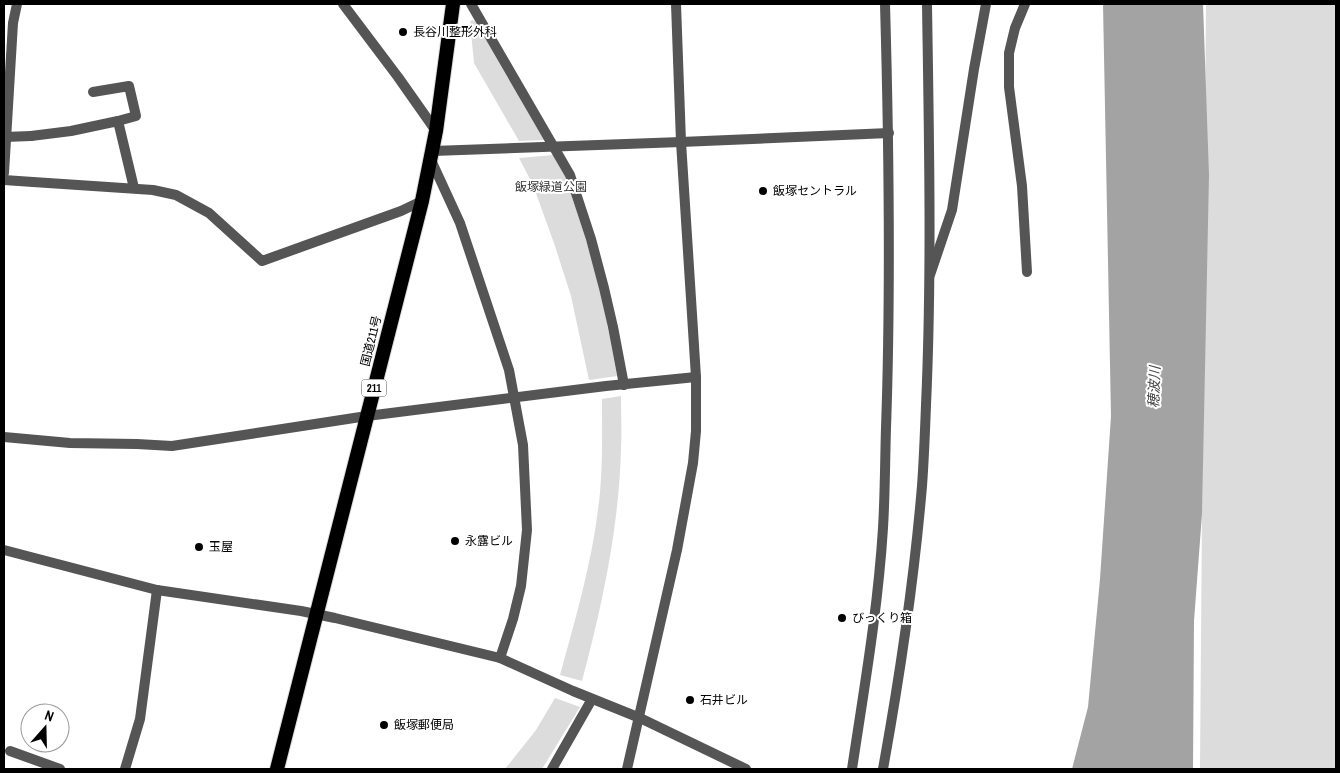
<svg xmlns="http://www.w3.org/2000/svg" width="1340" height="773" font-family="'Archivo Narrow','Noto Sans JP',sans-serif">
<style>
.green{fill:#dcdcdc}
.water{fill:#a3a3a3}
.lines{fill:none;stroke-linecap:round;stroke-linejoin:round}
.trunk-casing{stroke:#dbdbdb;stroke-width:16}
.service{stroke:#555;stroke-width:10}
.pedestrian{stroke:#555;stroke-width:10}
.minor{stroke:#555;stroke-width:10}
.tertiary{stroke:#555;stroke-width:10}
.trunk{stroke:#000;stroke-width:14}
.poi-dot{fill:#000;stroke:#fff;stroke-width:2}
.labels{text-anchor:middle;stroke-width:4;stroke-linejoin:round;paint-order:stroke}
.shield{fill:#fff;stroke:#4c4c4c;stroke-width:1}
.shield-label{font-size:11px;font-weight:bold;fill:#000}
.poi-label{font-size:12px;fill:#000;stroke:#fff;text-anchor:start}
.park-label{font-size:12px;fill:#333;stroke:#fff}
.street-label{font-size:12px;fill:#000;stroke:#fff}
.water-label{font-size:14px;font-style:italic;fill:#444;stroke:#fff}
</style>
<rect width="100%" height="100%" fill="#fff"/>
<g class="green">
<polygon points="1206,4 1336,4 1336,769 1200,769"/>
<polygon points="472,20 475,21 544,140 519,141 474,63 470,22"/>
<polygon points="553,155 566,178 586,240 601,291 617,376 589,380 571,296 555,246 533,185 519,158"/>
<path d="M 621,396 C 621,414 622,431 621,449 C 619,528 602,606 582,681 L 560,675 C 575,620 591,566 598,510 C 603,474 602,436 602,399 Z"/>
<polygon points="555,698 580,707 542,769 505,769 536,730"/>
</g>
<polygon class="water" points="1103,4 1203,4 1209,175 1202,514 1194,621 1193,769 1072,769 1088,707 1100,579 1111,416"/>
<g class="lines">
<defs>
<polyline id="trunk" points="277,769 422,201 436,131 453,4"/>
</defs>
<use href="#trunk" class="trunk-casing"/>
<g class="service">
<polyline points="1025,4 1015,28 1009,53 1009,87 1022,186 1027,272"/>
<polyline points="93,92 129,86 136,116 118,121"/>
<polyline points="930,275 952,210 974,69 986,4"/>
</g>
<g class="pedestrian">
<polyline points="5,137 31,136"/>
<polyline points="4,173 13,23 17,4"/>
<polyline points="4,180 33,182"/>
</g>
<g class="minor">
<polyline points="343,4 398,77 436,131"/>
<polyline points="471,4 570,175 591,239 604,288 613,327 624,385"/>
<polyline points="31,136 71,131 118,121 134,188"/>
<polyline points="433,151 681,142 889,133"/>
<polyline points="431,160 460,223 509,370 523,445 527,530 521,586 513,619 500,658"/>
<polyline points="33,182 153,190 176,195 209,213 262,261 401,211 422,201"/>
<polyline points="4,437 70,443 137,444 172,446 367,416 606,386 696,377"/>
<polyline points="4,550 157,590 301,611 335,618 500,658 573,691 640,718 746,769"/>
<polyline points="10,751 60,769"/>
<polyline points="125,769 140,719 157,590"/>
<polyline points="552,769 592,699"/>
<polyline points="627,769 677,550 693,463 696,431 696,377 681,142 676,4"/>
<path d="M 852,769 C 864,689 878,609 883,528 C 885,495 885,461 886,428 C 891,287 889,145 885,4"/>
</g>
<path class="tertiary" d="M 883,769 C 900,675 914,581 922,486 C 924,459 925,432 926,405 C 932,272 929,138 927,4"/>
<use href="#trunk" class="trunk"/>
</g>
<g class="poi-dot">
<circle cx="403" cy="32" r="5"/>
<circle cx="763" cy="191" r="5"/>
<circle cx="455" cy="541" r="5"/>
<circle cx="199" cy="547" r="5"/>
<circle cx="842" cy="618" r="5"/>
<circle cx="690" cy="700" r="5"/>
<circle cx="384" cy="725" r="5"/>
</g>
<g class="labels">
<rect class="shield" x="361.5" y="379.5" width="25" height="17" rx="4"/>
<g class="shield-label">
<text x="374" y="392">211</text>
</g>
<g class="poi-label">
<text x="413" y="36">長谷川整形外科</text>
<text x="773" y="195">飯塚セントラル</text>
<text x="465" y="545">永露ビル</text>
<text x="209" y="551">玉屋</text>
<text x="852" y="622">びっくり箱</text>
<text x="700" y="704">石井ビル</text>
<text x="394" y="729">飯塚郵便局</text>
</g>
<g class="park-label">
<text x="551" y="191">飯塚緑道公園</text>
</g>
<g class="street-label">
<text transform="translate(371 341) rotate(-76)" y="4">国道211号</text>
</g>
<g class="water-label">
<text transform="translate(1154 387) rotate(-88)" y="5">穂波川</text>
</g>
</g>
<rect width="1340" height="773" fill="none" stroke="#000000" stroke-width="10"/>
<g transform="translate(45 728) rotate(20)"><circle r="24" fill="#ffffff" stroke="#999999"/>
<path d="M0-4L9 19L0 12L-9 19Z" fill="#000000"/>
<text y="-8" font-size="14" font-weight="bold" text-anchor="middle" fill="#000000">N</text>
</g>
</svg>
